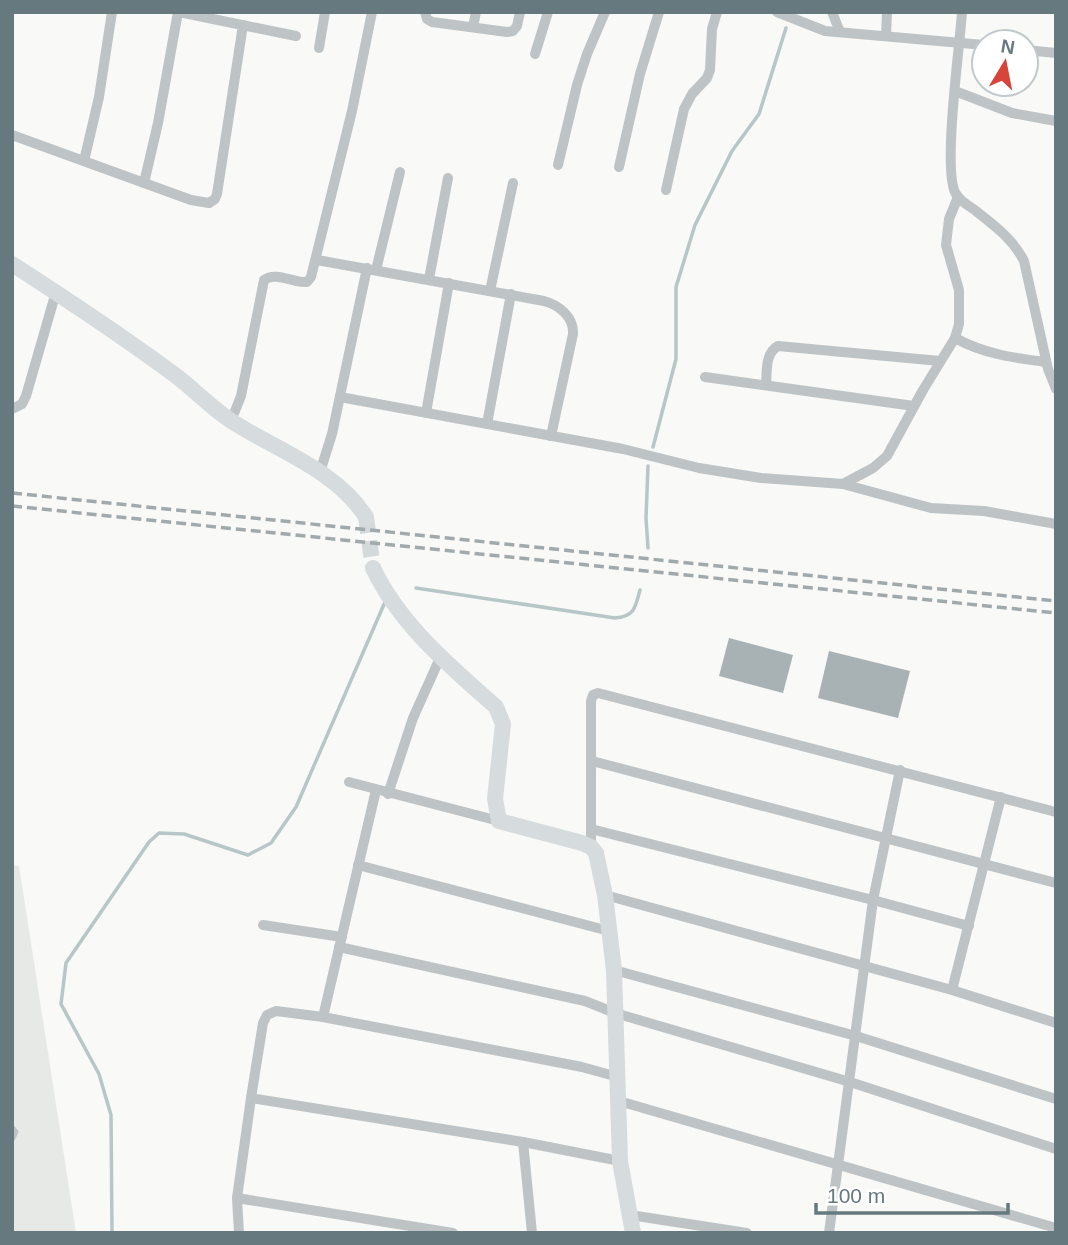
<svg xmlns="http://www.w3.org/2000/svg" width="1068" height="1245" font-family="Arial,sans-serif">
<style>
.built{fill:#e7e9e7}
.lines{fill:none;stroke-linecap:round;stroke-linejoin:round}
.stream{stroke:#b7c6c7;stroke-width:3.5}
.building{fill:#a8b2b5}
.secondary-tunnel{stroke:#d4d9d9;stroke-width:16;stroke-dasharray:16 8;stroke-linecap:butt}
.lane{stroke:#bec4c6;stroke-width:5}
.street{stroke:#bec4c6;stroke-width:10}
.secondary{stroke:#d6dbdd;stroke-width:16}
.rail{stroke:#a0a9ac;stroke-width:3.5;stroke-dasharray:10 5;stroke-linecap:butt}
</style>
<rect width="100%" height="100%" fill="#f9f9f7"/>
<polygon class="built" points="12,865 19,866 76,1233 12,1233"/>
<g class="lines">
<g class="stream">
<polyline points="653,447 676,359 676,287 695,225 732,151 759,114 786,28"/>
<polyline points="648,466 646,518 648,548"/>
<path d="M 416,588 L 615,618 C 635,616 635,608 640,590"/>
<polyline points="112,1233 111,1115 99,1074 61,1004 66,963 149,842 159,833 184,834 248,855 271,843 296,807 385,602"/>
</g>
</g>
<g class="building">
<polygon points="729,638 793,655 783,693 719,676"/>
<polygon points="829,651 910,671 898,718 818,698"/>
</g>
<g class="lines">
<polyline class="secondary-tunnel" points="366,517 373,568"/>
<polyline class="lane" points="12,1127 16,1132 12,1140"/>
<g class="street">
<polyline points="179,12 296,36"/>
<polyline points="425,12 427,19 432,22 507,32 513,31 517,26 520,12"/>
<polyline points="777,12 825,31 984,45"/>
<polyline points="832,12 840,32"/>
<path d="M 962,12 C 960,45 942,172 956,194 C 960,201 969,206 976,211 C 995,226 1013,239 1024,261 L 1048,369 L 1056,389"/>
<polyline points="473,27 476,12"/>
<polyline points="886,36 887,12"/>
<polyline points="319,48 325,12"/>
<polyline points="1026,50 1056,53"/>
<polyline points="535,54 548,12"/>
<polyline points="955,91 1012,113 1056,121"/>
<polyline points="12,135 191,200 209,203 215,199 217,194 243,25"/>
<polyline points="84,161 99,97 112,12"/>
<polyline points="558,165 577,85 587,54 605,12"/>
<polyline points="619,167 640,74 659,12"/>
<polyline points="144,183 158,123 178,12"/>
<polyline points="666,190 684,109 692,94 707,78 710,70 712,29 717,12"/>
<path d="M 317,260 L 544,301 C 559,305 574,317 573,334 L 551,436"/>
<polyline points="376,270 400,172"/>
<polyline points="429,279 448,178"/>
<polyline points="490,291 513,183"/>
<path d="M 955,338 C 984,354 1014,358 1046,362"/>
<polyline points="705,377 914,406"/>
<path d="M 766,385 C 767,372 765,353 778,346 L 940,361"/>
<polyline points="340,397 623,449 699,468 761,478 843,484 931,508 984,511 1056,524"/>
<polyline points="12,409 22,404 26,396 56,292"/>
<polyline points="426,413 449,283"/>
<path d="M 231,421 L 241,396 L 264,280 C 276,271 293,283 307,282 L 311,277 L 352,111 L 372,12"/>
<polyline points="487,424 511,294"/>
<polyline points="320,472 332,434 367,268"/>
<polyline points="843,484 873,468 887,456 923,390 955,338 959,324 959,290 946,245 949,219 958,197"/>
<polyline points="592,761 1056,883"/>
<polyline points="349,782 499,821"/>
<polyline points="388,794 413,718 440,658"/>
<polyline points="591,829 873,900 969,926"/>
<polyline points="591,847 591,701 593,695 598,693 1056,812"/>
<polyline points="358,865 609,931"/>
<polyline points="605,895 952,990 1056,1023"/>
<polyline points="263,925 342,937"/>
<polyline points="339,947 585,1001 615,1013 850,1082 1056,1149"/>
<polyline points="614,970 856,1036 1056,1099"/>
<polyline points="952,990 1001,797"/>
<polyline points="323,1017 376,790"/>
<polyline points="251,1098 263,1023 267,1015 276,1011 323,1017 582,1067 618,1077"/>
<polyline points="619,1101 1056,1228"/>
<polyline points="523,1142 532,1233"/>
<polyline points="237,1198 453,1233"/>
<polyline points="630,1215 747,1233"/>
<polyline points="239,1233 237,1198 251,1098 523,1142 620,1161"/>
<polyline points="829,1233 873,900 900,770"/>
</g>
<g class="secondary">
<path d="M 12,264 C 68,300 122,336 175,375 C 195,390 212,409 233,422 C 278,451 336,470 366,517"/>
<path d="M 373,568 C 400,625 450,666 496,707 L 503,724 L 495,799 L 499,821 L 582,843 L 591,847 L 596,853 L 605,895 L 614,970 L 620,1161 L 633,1233"/>
</g>
<g class="rail">
<polyline points="12,493 1056,601"/>
<polyline points="12,506 1056,613"/>
</g>
</g>
<rect width="1068" height="1245" fill="none" stroke="#66797f" stroke-width="28"/>
<g transform="translate(1005 63) rotate(10)"><circle r="33" fill="#ffffff" stroke="#c2c9cc" stroke-width="2"/>
<path d="M0-5L12 26L0 18L-12 26Z" fill="#d6443a"/>
<text y="-10" font-size="19" font-weight="bold" text-anchor="middle" fill="#66797f">N</text>
</g>
<path d="M816 1203v10h192v-10" fill="none" stroke="#66797f" stroke-width="3.5"/>
<text x="827" y="1203" font-size="21" fill="#66797f" stroke="#ffffff" stroke-width="5" paint-order="stroke">100 m</text>
</svg>
